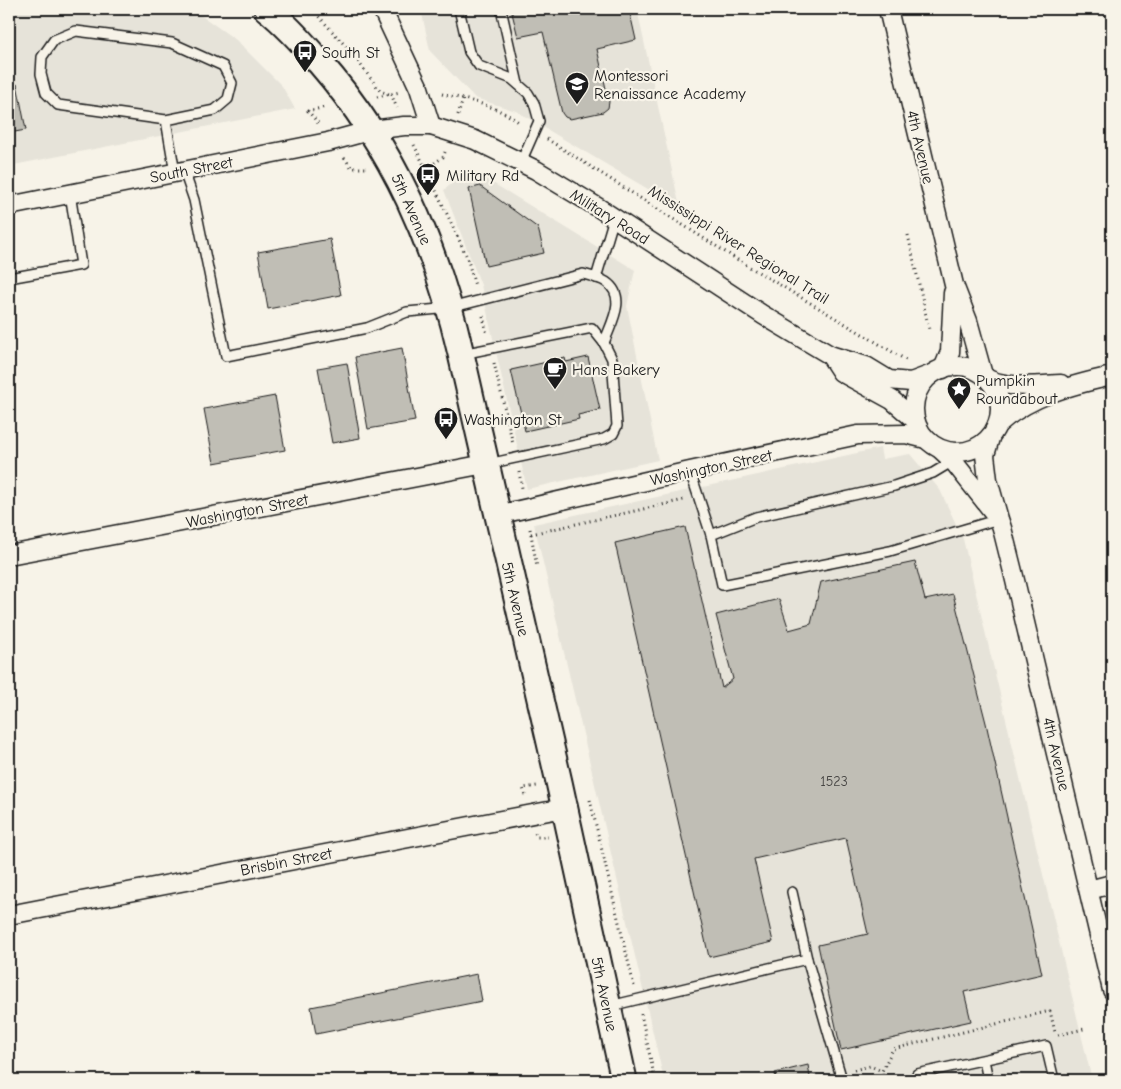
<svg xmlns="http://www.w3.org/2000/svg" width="1121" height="1089" font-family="'Comic Neue',sans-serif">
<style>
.built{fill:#e6e3d9}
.building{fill:#c0beb5;stroke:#1c1c1c}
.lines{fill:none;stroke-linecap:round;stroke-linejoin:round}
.service-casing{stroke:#1c1c1c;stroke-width:12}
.minor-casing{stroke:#1c1c1c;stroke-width:21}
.secondary-casing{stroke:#1c1c1c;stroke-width:29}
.path{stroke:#1c1c1c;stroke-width:3;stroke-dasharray:1 4;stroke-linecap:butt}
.service{stroke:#f7f3e8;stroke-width:9}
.minor{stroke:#f7f3e8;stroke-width:18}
.secondary{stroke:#f7f3e8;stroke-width:25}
.labels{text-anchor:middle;stroke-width:4.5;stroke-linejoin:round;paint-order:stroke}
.number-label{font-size:14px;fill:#454442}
.poi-label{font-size:16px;fill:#1c1c1c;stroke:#f7f3e8;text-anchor:start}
.street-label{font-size:16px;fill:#1c1c1c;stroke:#f7f3e8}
</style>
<rect width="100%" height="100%" fill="#f7f3e8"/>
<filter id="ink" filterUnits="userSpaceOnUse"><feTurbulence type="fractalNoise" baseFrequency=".02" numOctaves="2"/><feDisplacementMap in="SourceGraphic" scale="10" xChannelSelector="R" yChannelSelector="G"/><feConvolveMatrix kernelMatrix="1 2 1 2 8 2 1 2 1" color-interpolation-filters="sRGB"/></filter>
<g filter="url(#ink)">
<g class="built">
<polygon points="9,9 192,9 236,40 282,86 295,109 9,166"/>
<polygon points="421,9 637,9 680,208 516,111 475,98 430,51"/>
<polygon points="470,169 635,270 627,306 658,460 527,489 481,285 444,190"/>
<polygon points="880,448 882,459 910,454 940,490 963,539 1092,1080 664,1080 534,524"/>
</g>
<g class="building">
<polygon points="511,9 629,9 636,40 597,49 609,102 608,108 603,112 570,119 565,117 562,113 543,32 518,37"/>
<polygon points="17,84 26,130 9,133 9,85"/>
<polygon points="480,186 538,228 544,253 486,266 469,189"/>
<polygon points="330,239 341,295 268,309 258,252"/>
<polygon points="402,348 415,421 368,429 355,357"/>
<polygon points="588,357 600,410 578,415 579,419 525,431 511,370 565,358 566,362"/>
<polygon points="347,363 360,438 332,443 318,368"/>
<polygon points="275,396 285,450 214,463 204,409"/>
<polygon points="685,527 722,688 733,679 716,615 779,599 789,630 811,624 821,582 915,562 925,600 953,594 986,723 1042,974 964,992 971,1021 841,1050 818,945 868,934 846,838 754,859 773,942 709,957 615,543"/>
<polygon points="477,974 482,1001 316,1034 311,1007"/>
<polygon points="808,1065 810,1077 824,1075 826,1080 776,1080 775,1073"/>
</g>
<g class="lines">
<defs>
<g id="service">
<polyline points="459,9 469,52 479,66 512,79 528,93 534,103 539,121 521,162"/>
<polyline points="501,9 518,84"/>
<polyline points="166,120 58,105 46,93 41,74 42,57 54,40 76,31 172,43 223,66 232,83 228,99 215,110 166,120 175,173"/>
<path d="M 184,171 L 194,200 L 226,356 L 367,328 L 407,312 L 450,308 L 583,274 C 590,276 600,278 606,282 C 628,297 611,323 604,343"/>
<polyline points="9,278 81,265 70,193"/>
<polyline points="596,278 614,218"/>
<polyline points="462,354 592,328 604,343 612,359 617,426 613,434 604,439 488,464"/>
<polyline points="953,461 933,473 894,486 756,517 711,535 722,585 890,551 999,519"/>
<polyline points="690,471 711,535"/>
<polyline points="807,959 842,1080"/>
<polyline points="610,1006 807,959 792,892"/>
<polyline points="984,1060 988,1080"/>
<polyline points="919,1080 917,1074 1046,1046 1054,1080"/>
</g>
<g id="minor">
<polyline points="382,9 419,88 431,126"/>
<polyline points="888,9 954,285 968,321 983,375"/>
<polyline points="9,206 328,142 372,130 404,126 431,126 475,140 536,170 599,208 763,315 830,355 866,366 889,380 911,382 932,374"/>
<polyline points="830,355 841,372 892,400 915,420"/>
<circle cx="957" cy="409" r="43"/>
<polyline points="943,369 950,352 953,293"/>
<path d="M 990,380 C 1013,389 1037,385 1061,384"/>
<path d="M 997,425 C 1029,396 1071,385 1112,376"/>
<polyline points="990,438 985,455 988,480 999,519 1002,528 1013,572 1112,990"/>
<polyline points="940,449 953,461 994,513"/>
<polyline points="497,515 690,471 858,435 906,434 926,439"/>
<polyline points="9,555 485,464"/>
<polyline points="1089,890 1112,884"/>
<polyline points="9,915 564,808"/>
</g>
<path id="secondary" d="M 267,9 C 287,25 303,43 320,63 C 394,148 436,245 461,354 L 559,782 L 624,1080"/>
</defs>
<use href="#service" class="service-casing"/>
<use href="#minor" class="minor-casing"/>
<use href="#secondary" class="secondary-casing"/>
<g class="path">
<polyline points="312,9 351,52 380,91 389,94"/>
<polyline points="391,94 397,108"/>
<path d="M 442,94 C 469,100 498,106 520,123"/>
<polyline points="377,97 400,92"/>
<polyline points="458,115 463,99"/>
<polyline points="318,123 308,111 326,107"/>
<polyline points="547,139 738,260 906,360"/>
<polyline points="414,145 426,169 420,169"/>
<polyline points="445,152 443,157 426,169 467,257 475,286"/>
<polyline points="344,158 352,168 366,168"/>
<polyline points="908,235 929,329"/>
<polyline points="483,316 487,335"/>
<polyline points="494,363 513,444"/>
<polyline points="519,472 522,488"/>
<polyline points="530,529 537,567"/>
<polyline points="531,534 684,500"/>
<polyline points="525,795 523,788 537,786"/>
<polyline points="590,800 634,986"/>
<polyline points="535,833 537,837 548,837"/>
<polyline points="641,1014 655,1080"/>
<polyline points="1058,1035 1084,1029"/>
<polyline points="854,1070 870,1066 882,1071"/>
<polyline points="884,1080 882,1071 893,1049 1050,1011 1055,1032"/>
</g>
<use href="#service" class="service"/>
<use href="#minor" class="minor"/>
<use href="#secondary" class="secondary"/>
</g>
</g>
<defs>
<symbol id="bus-pin" viewBox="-11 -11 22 30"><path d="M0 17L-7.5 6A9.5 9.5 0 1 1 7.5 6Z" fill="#1c1c1c" stroke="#f7f3e8"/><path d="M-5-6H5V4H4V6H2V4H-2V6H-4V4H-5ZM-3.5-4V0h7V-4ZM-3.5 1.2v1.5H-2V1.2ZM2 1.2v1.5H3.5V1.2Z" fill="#fff"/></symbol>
<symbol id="school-pin" viewBox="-11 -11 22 30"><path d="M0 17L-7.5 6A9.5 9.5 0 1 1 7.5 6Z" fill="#1c1c1c" stroke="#f7f3e8"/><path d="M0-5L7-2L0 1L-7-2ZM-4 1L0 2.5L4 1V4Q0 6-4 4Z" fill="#fff"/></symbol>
<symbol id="cafe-pin" viewBox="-11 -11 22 30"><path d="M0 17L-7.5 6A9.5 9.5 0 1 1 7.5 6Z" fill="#1c1c1c" stroke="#f7f3e8"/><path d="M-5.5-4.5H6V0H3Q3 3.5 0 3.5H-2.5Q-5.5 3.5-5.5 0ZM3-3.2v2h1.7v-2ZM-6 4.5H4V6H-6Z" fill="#fff"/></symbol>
<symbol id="sight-pin" viewBox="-11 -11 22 30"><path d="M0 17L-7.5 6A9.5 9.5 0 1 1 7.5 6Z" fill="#1c1c1c" stroke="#f7f3e8"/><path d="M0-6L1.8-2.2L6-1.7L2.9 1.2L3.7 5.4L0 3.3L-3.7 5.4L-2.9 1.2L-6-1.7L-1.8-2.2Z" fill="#fff"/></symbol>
</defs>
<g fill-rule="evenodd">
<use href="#bus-pin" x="291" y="38" width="28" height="38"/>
<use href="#school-pin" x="563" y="70" width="28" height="38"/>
<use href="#bus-pin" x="414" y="161" width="28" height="38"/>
<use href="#cafe-pin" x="541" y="355" width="28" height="38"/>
<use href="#sight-pin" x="945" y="375" width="28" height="38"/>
<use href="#bus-pin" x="432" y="405" width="28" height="38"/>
</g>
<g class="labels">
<g class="number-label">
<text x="834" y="786">1523</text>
</g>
<g class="poi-label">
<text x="322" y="58">South St</text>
<text x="594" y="81">Montessori<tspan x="594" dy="18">Renaissance Academy</tspan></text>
<text x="446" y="181">Military Rd</text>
<text x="572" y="375">Hans Bakery</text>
<text x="976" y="386">Pumpkin<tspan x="976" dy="18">Roundabout</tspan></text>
<text x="464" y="425">Washington St</text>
</g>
<g class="street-label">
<text transform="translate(921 147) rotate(77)" y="6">4th Avenue</text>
<text transform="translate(191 169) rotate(-11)" y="6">South Street</text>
<text transform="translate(412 209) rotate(66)" y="6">5th Avenue</text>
<text transform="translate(610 216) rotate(32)" y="6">Military Road</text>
<text transform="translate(739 244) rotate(32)" y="6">Mississippi River Regional Trail</text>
<text transform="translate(711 467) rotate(-12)" y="6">Washington Street</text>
<text transform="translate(247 510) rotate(-11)" y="6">Washington Street</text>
<text transform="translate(516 599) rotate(77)" y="6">5th Avenue</text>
<text transform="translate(1057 754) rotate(77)" y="6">4th Avenue</text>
<text transform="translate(286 861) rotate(-11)" y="6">Brisbin Street</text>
<text transform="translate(605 994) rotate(78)" y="6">5th Avenue</text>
</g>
</g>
<rect width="1121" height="1089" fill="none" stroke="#f7f3e8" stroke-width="30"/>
<rect x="15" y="15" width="1091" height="1059" fill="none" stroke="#1c1c1c" stroke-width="2" filter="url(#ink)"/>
</svg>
